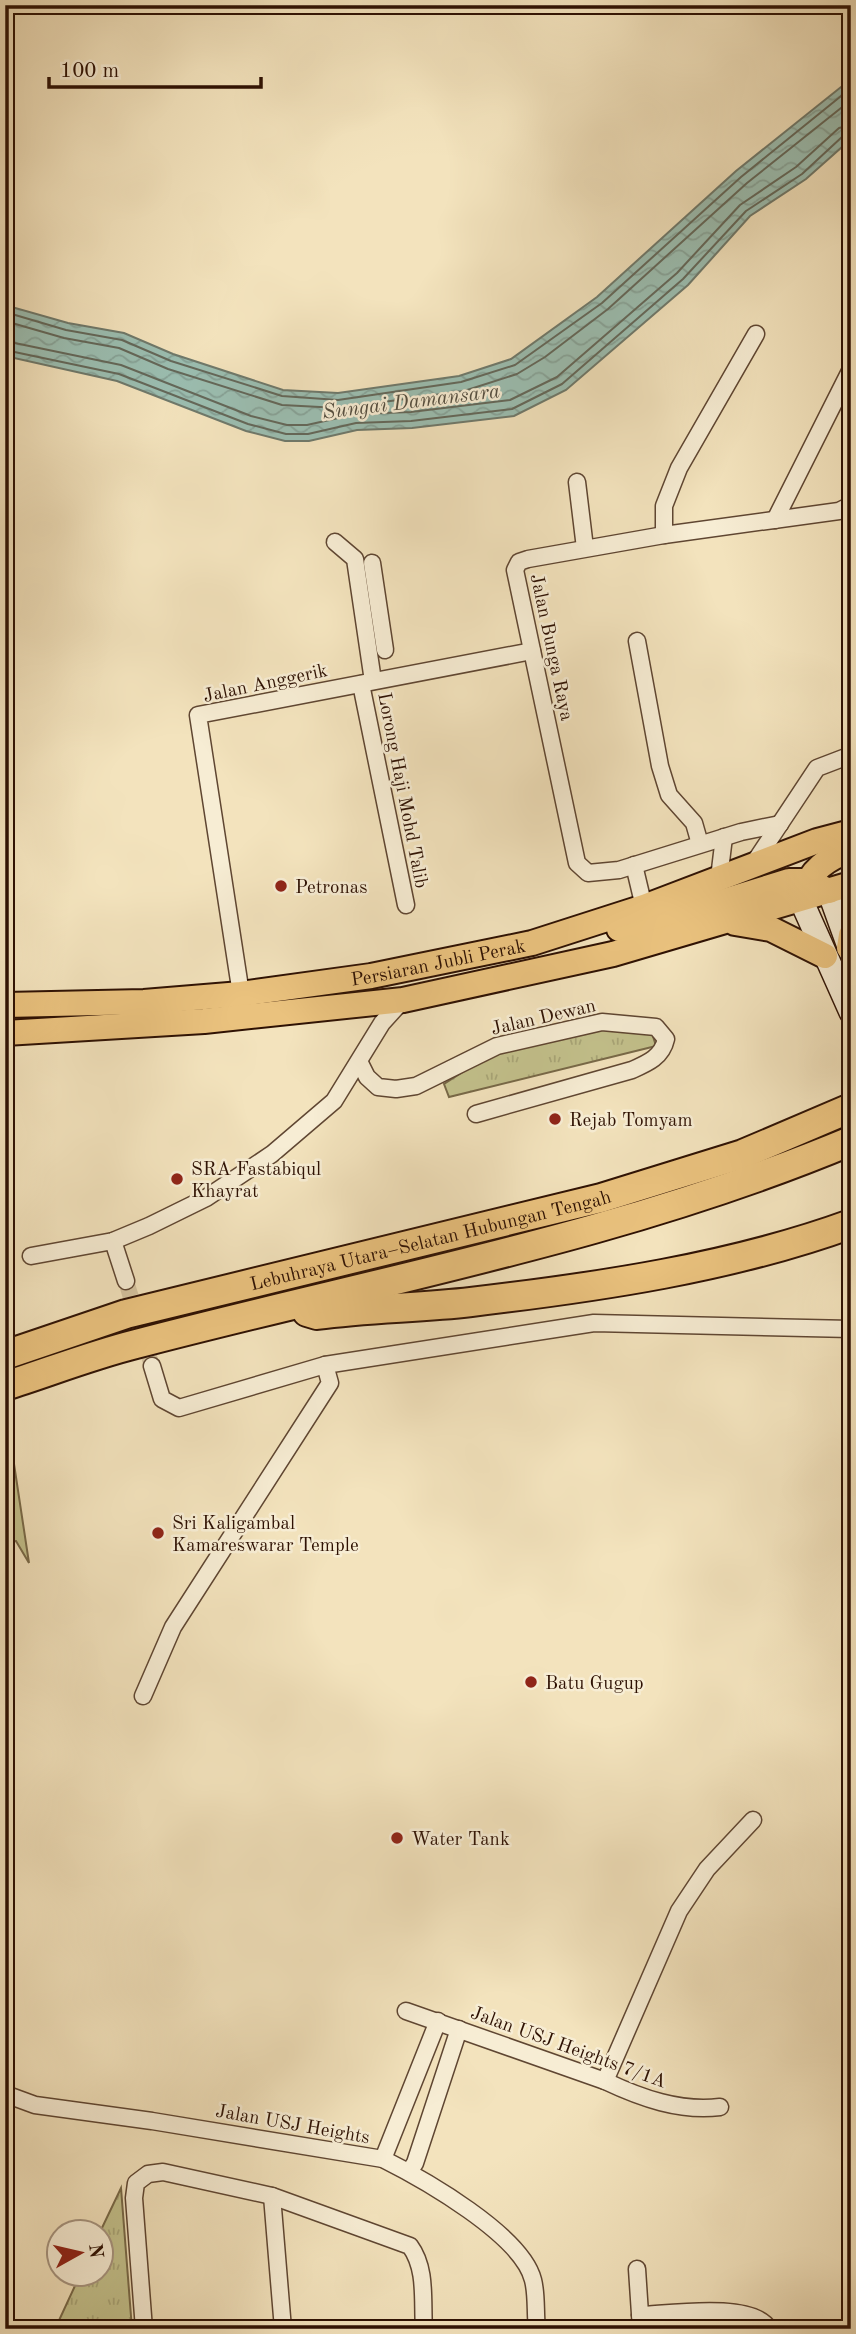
<svg xmlns="http://www.w3.org/2000/svg" width="856" height="2334" font-family="'Old Standard TT',serif">
<style>
.grass{fill:url(#grass-tufts);stroke:#786948;stroke-width:2}
.water{fill:url(#water-waves);stroke:#6f796b;stroke-width:2}
.lines{fill:none;stroke-linecap:round;stroke-linejoin:round}
.shore{stroke:#64685a;stroke-width:2}
.street-tunnel{stroke:#d5c4a1;stroke-width:16;stroke-dasharray:16 8;stroke-linecap:butt}
.street-casing{stroke:#5f4632;stroke-width:19}
.secondary-casing{stroke:#2e1103;stroke-width:26}
.primary-casing{stroke:#2e1103;stroke-width:28}
.highway-casing{stroke:#2e1103;stroke-width:32}
.street{stroke:#f7edd4;stroke-width:16}
.secondary{stroke:#f7edd4;stroke-width:23}
.primary{stroke:#eac27e;stroke-width:24}
.highway{stroke:#eac27e;stroke-width:28}
.poi-dot{fill:#8f2418;stroke:#f7edd4;stroke-width:2.5}
.labels{text-anchor:middle;stroke-width:5;stroke-linejoin:round;paint-order:stroke}
.street-label{font-size:19px;fill:#2e1103;stroke:#f7edd4}
.poi-label{font-size:19px;fill:#2e1103;stroke:#f7edd4;text-anchor:start}
.water-label{font-size:21px;font-style:italic;fill:#544e40;stroke:#f7edd4}
</style>
<defs>
<pattern id="grass-tufts" width="24" height="20" patternUnits="userSpaceOnUse" patternTransform="scale(1.75)"><rect width="24" height="20" fill="#c3c18c"/><path d="M3 7l-1-3M5 7V3M7 7l1-3M15 17l-1-3M17 17v-4M19 17l1-3" fill="none" stroke="#a8a577"/></pattern>
<pattern id="water-waves" width="16" height="10" patternUnits="userSpaceOnUse" patternTransform="scale(1.75)"><rect width="16" height="10" fill="#9bbeb1"/><path d="M0 5q4-4 8 0t8 0" fill="none" stroke="#86a297"/></pattern>
</defs>
<rect width="100%" height="100%" fill="#f3e3bd"/>
<filter id="stains"><feTurbulence type="fractalNoise" baseFrequency=".00286" numOctaves="4"/><feColorMatrix values="0 0 0 0 .2 0 0 0 0 .09 0 0 0 0 .02 0 0 0 .5 -.17"/></filter>
<radialGradient id="worn" r=".72"><stop offset=".6" stop-color="#630" stop-opacity="0"/><stop offset="1" stop-color="#630" stop-opacity=".3"/></radialGradient>
<g class="grass">
<polygon points="606,1024 652,1033 656,1046 449,1097 444,1084 494,1052"/>
<polygon points="14,1464 29,1563 16,1541 5,1542 5,1467"/>
<polygon points="121,2188 132,2329 55,2329 80,2275 102,2274 100,2232"/>
</g>
<polygon class="water" points="851,79 851,139 806,179 750,216 688,285 566,390 514,416 412,428 357,430 309,441 285,441 246,431 117,381 5,356 5,305 68,323 124,333 173,354 283,390 338,393 459,376 511,359 597,297 736,171"/>
<g class="lines">
<g class="shore">
<polyline points="5,312 66,330 122,340 171,361 282,396 338,400 461,382 515,365 602,303 741,177 851,88"/>
<polyline points="5,321 64,338 119,348 168,369 282,405 339,408 464,391 517,374 545,357 608,309 747,183 851,100"/>
<polyline points="5,341 121,365 251,416 287,425 307,425 356,414 411,412 510,400 557,377 677,273 740,205 796,167 839,128 851,125"/>
<polyline points="5,350 119,374 248,424 286,434 308,434 356,423 411,421 512,409 562,384 683,279 746,211 802,174 843,136 851,134"/>
</g>
<polyline class="street-tunnel" points="126,1281 152,1366"/>
<defs>
<g id="street">
<polyline points="577,482 585,548"/>
<polyline points="775,520 851,369"/>
<polyline points="664,535 664,506 679,468 756,334"/>
<polyline points="335,542 355,559 373,681"/>
<polyline points="372,563 385,650"/>
<polyline points="637,641 660,766 669,795 694,823 700,844"/>
<polyline points="361,684 406,905"/>
<polyline points="780,824 741,832 619,870 588,873 577,863 515,570 519,562 528,559 664,535 839,511 851,505"/>
<polyline points="634,865 644,907"/>
<polyline points="752,866 817,768 851,755"/>
<polyline points="719,878 724,837"/>
<polyline points="241,994 198,715 532,651"/>
<path d="M 360,1063 L 367,1077 L 378,1087 L 396,1089 L 416,1086 L 497,1046 L 602,1022 L 656,1027 L 666,1039 C 662,1057 648,1063 632,1070 L 476,1114"/>
<polyline points="113,1241 126,1281"/>
<polyline points="31,1256 113,1241 149,1226 206,1198 272,1154 334,1101 382,1023 403,1000"/>
<polyline points="152,1366 162,1399 179,1408 325,1365 594,1323 851,1329"/>
<polyline points="143,1696 173,1627 330,1383 325,1365"/>
<path d="M 406,2011 L 605,2081 C 641,2098 680,2112 720,2107"/>
<polyline points="605,2081 679,1911 707,1869 753,1820"/>
<path d="M 5,2094 L 35,2105 L 152,2121 L 383,2159 C 423,2179 522,2235 533,2280 C 537,2295 535,2313 537,2329"/>
<polyline points="383,2159 438,2021"/>
<polyline points="409,2172 415,2163 459,2029"/>
<polyline points="272,2196 283,2329"/>
<polyline points="637,2269 641,2329"/>
<path d="M 640,2315 C 668,2314 754,2301 769,2329"/>
<path d="M 144,2329 L 134,2198 L 136,2183 L 148,2174 L 163,2172 L 272,2196 L 410,2246 C 427,2269 422,2301 424,2329"/>
</g>
<g id="secondary">
<polyline points="829,891 851,952"/>
<polyline points="801,900 851,1012"/>
</g>
<g id="primary">
<path d="M 802,896 C 810,870 827,858 851,850"/>
<polyline points="735,923 771,929 825,956"/>
<polyline points="619,929 663,920 789,881 808,881 829,891"/>
<polyline points="849,948 851,935"/>
<path id="s1" d="M 5,1005 L 144,1002 L 241,994 L 371,976 L 532,943 L 644,907 L 817,841 L 851,832"/>
<polyline points="5,1033 204,1021 403,1000 613,954 851,884"/>
</g>
<g id="highway">
<path d="M 307,1312 L 317,1315 C 368,1308 420,1308 471,1302 C 598,1287 730,1268 851,1224"/>
<path id="s2" d="M 5,1355 L 126,1314 L 601,1198 L 743,1154 L 851,1108"/>
<path d="M 5,1386 C 49,1372 92,1355 136,1344 C 375,1281 622,1237 851,1141"/>
</g>
</defs>
<use href="#street" class="street-casing"/>
<use href="#secondary" class="secondary-casing"/>
<use href="#primary" class="primary-casing"/>
<use href="#highway" class="highway-casing"/>
<use href="#street" class="street"/>
<use href="#secondary" class="secondary"/>
<use href="#primary" class="primary"/>
<use href="#highway" class="highway"/>
</g>
<g class="poi-dot">
<circle cx="281" cy="886" r="7"/>
<circle cx="555" cy="1119" r="7"/>
<circle cx="177" cy="1179" r="7"/>
<circle cx="158" cy="1533" r="7"/>
<circle cx="531" cy="1682" r="7"/>
<circle cx="397" cy="1838" r="7"/>
</g>
<g class="labels">
<g class="street-label">
<text transform="translate(553 647) rotate(78)" y="7">Jalan Bunga Raya</text>
<text transform="translate(265 682) rotate(-12)" y="7">Jalan Anggerik</text>
<text transform="translate(404 790) rotate(79)" y="7">Lorong Haji Mohd Talib</text>
<text dy="7" stroke="none"><textPath href="#s1" startOffset="436">Persiaran Jubli Perak</textPath></text>
<text transform="translate(543 1016) rotate(-13)" y="7">Jalan Dewan</text>
<text dy="7" stroke="none"><textPath href="#s2" startOffset="441">Lebuhraya Utara–Selatan Hubungan Tengah</textPath></text>
<text transform="translate(569 2046) rotate(20)" y="7">Jalan USJ Heights 7/1A</text>
<text transform="translate(293 2123) rotate(10)" y="7">Jalan USJ Heights</text>
</g>
<g class="poi-label">
<text x="295" y="893">Petronas</text>
<text x="569" y="1126">Rejab Tomyam</text>
<text x="191" y="1175">SRA Fastabiqul<tspan x="191" dy="22">Khayrat</tspan></text>
<text x="172" y="1529">Sri Kaligambal<tspan x="172" dy="22">Kamareswarar Temple</tspan></text>
<text x="545" y="1689">Batu Gugup</text>
<text x="411" y="1845">Water Tank</text>
</g>
<g class="water-label">
<text transform="translate(411 401) rotate(-7)" y="7">Sungai Damansara</text>
</g>
</g>
<rect width="856" height="2334" fill="none" stroke="#f3e3bd" stroke-width="28"/>
<rect x="7" y="7" width="842" height="2320" fill="none" stroke="#2e1103" stroke-width="3.5"/>
<rect x="14" y="14" width="828" height="2306" fill="none" stroke="#2e1103" stroke-width="2"/>
<g transform="translate(80 2253) rotate(82)"><circle r="33" fill="#f7edd4" stroke="#a79580" stroke-width="2"/>
<path d="M0-5L12 26L0 18L-12 26Z" fill="#8f2418"/>
<text y="-10" font-size="19" font-weight="bold" text-anchor="middle" fill="#2e1103">N</text>
</g>
<path d="M49 77v10h212v-10" fill="none" stroke="#2e1103" stroke-width="3.5"/>
<text x="60" y="77" font-size="21" fill="#2e1103" stroke="#f7edd4" stroke-width="5" paint-order="stroke">100 m</text>
<rect width="100%" height="100%" filter="url(#stains)"/>
<rect width="100%" height="100%" fill="url(#worn)"/>
</svg>
